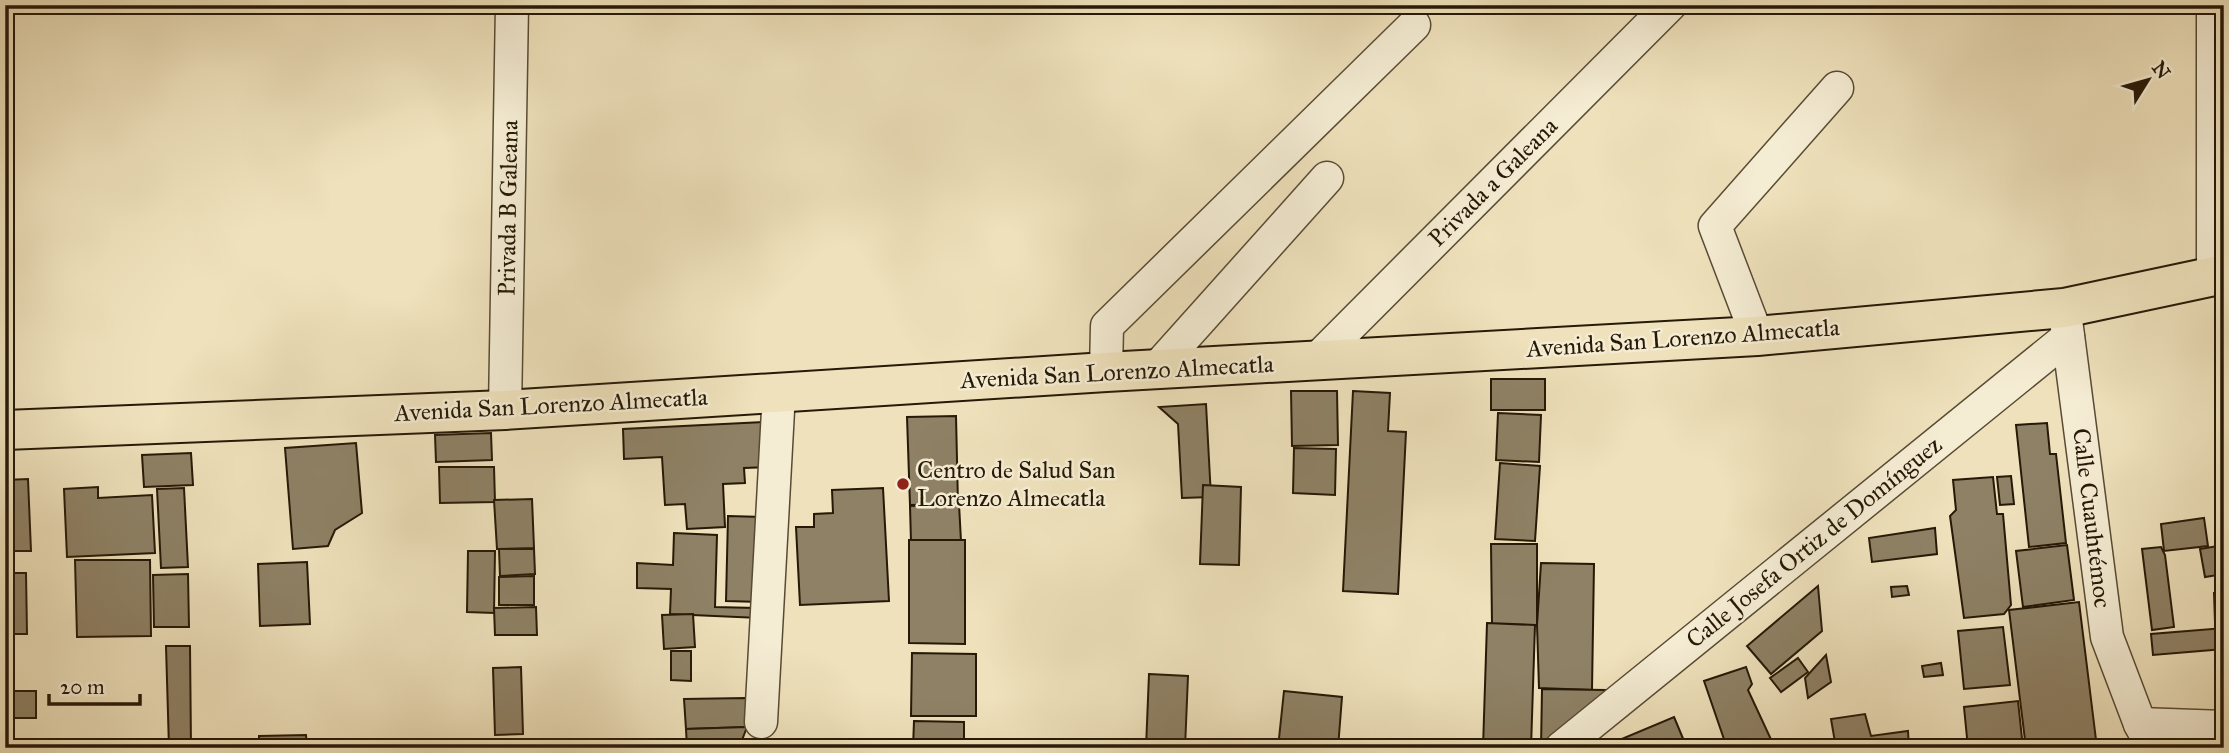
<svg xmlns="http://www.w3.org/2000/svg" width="2229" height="753" font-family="'IM FELL Great Primer',serif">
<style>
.building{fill:#8e8165;stroke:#261907;stroke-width:2}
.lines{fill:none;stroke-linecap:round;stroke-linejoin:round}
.minor-casing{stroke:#584b34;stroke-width:35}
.major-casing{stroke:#261907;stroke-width:42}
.minor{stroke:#f4ecd3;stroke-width:32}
.major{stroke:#eee1bb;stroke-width:38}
.poi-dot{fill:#8f2418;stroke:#f4ecd3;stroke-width:2.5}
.labels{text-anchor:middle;stroke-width:5;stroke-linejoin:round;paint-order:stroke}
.street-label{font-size:24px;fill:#261907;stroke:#f4ecd3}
.poi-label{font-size:24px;fill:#261907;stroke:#f4ecd3;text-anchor:start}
</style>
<rect width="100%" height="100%" fill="#eee1bb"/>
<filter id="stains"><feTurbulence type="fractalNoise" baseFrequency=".00286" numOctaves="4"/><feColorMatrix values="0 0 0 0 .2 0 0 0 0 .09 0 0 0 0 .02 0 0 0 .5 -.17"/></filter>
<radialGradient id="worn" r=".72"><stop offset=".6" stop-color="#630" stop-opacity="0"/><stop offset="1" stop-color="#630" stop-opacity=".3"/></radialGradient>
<g class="building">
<rect x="1491" y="379" width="54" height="31"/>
<polygon points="1291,391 1337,391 1338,445 1292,446"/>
<polygon points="1353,391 1390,393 1388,431 1406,432 1398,594 1343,591"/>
<polygon points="1206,404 1211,497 1182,498 1178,424 1159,407"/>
<polygon points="1498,413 1541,415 1539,462 1496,460"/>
<polygon points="956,416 958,504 910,505 907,417"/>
<polygon points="765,422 767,467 744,468 745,483 723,484 725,527 687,529 685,504 665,505 662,457 624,459 623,429"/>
<polygon points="2047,423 2050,454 2056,454 2066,543 2029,547 2016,425"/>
<polygon points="491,433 492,460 436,462 435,435"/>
<polygon points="356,443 362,513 335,530 328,546 293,549 285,448"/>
<polygon points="1294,448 1336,449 1335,495 1293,493"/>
<polygon points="191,453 193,485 144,487 142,455"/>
<polygon points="1500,463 1540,466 1535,541 1495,539"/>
<polygon points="439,467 494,467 495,502 440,503"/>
<polygon points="2011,476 2014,504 2000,505 1997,477"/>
<polygon points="1993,477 1997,514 2003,514 2011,605 2004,614 1964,618 1950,516 1956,510 1953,480"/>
<polygon points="28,479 31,551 5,551 5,480"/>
<polygon points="1203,485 1241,487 1239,565 1200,564"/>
<polygon points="98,487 98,498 152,495 155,553 67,557 64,489"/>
<polygon points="184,488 188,567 161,568 157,489"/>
<polygon points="883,488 889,601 800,605 796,527 814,527 814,514 833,513 832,490"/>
<polygon points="532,499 534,548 497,549 494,500"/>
<polygon points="959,504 961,541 911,542 910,506"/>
<polygon points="728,516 763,517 761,602 726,601"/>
<polygon points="2204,518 2208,546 2164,551 2161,524"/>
<polygon points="1935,528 1937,554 1872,562 1869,538"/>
<polygon points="674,533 717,535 715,607 756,608 759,618 670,614 671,589 637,588 637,563 673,565"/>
<polygon points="909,540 965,540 965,644 909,643"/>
<polygon points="1491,544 1537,544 1537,625 1492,625"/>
<polygon points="2067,545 2074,600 2023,607 2016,551"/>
<polygon points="2224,545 2224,574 2205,577 2200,549"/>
<polygon points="2161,547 2165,555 2174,627 2152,630 2142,549"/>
<polygon points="499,549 534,549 535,574 500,576"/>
<polygon points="468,551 495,551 494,613 467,612"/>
<polygon points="75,560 150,560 151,636 77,637"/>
<polygon points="307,562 310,624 260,626 258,564"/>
<polygon points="1541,563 1594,564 1592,690 1539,688 1537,625"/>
<polygon points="5,573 26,573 27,634 5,634"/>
<polygon points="188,574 189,627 154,627 153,575"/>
<polygon points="534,576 534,605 499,605 499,577"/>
<polygon points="1818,586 1822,631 1771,674 1747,646"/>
<polygon points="1907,586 1909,595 1892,597 1891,587"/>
<polygon points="2214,593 2224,593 2224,622 2215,622"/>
<polygon points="2079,602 2097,748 2026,748 2009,610"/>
<polygon points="536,607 537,635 495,635 494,608"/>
<polygon points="693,614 695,647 664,649 662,615"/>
<polygon points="1487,623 1535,625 1531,748 1483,748"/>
<polygon points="2003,627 2010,685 1964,689 1958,631"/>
<polygon points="2224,628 2224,649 2153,655 2151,634"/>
<polygon points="166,646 190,646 191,748 169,748"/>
<polygon points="671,651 691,651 691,681 671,680"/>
<polygon points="912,653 976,654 976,716 911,716"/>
<polygon points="1826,655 1831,682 1808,698 1805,678"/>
<polygon points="1798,658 1808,672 1781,692 1770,678"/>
<polygon points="1941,663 1943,675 1924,677 1922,666"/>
<polygon points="521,667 523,734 495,735 493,668"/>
<polygon points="1746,667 1752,684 1748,690 1775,748 1727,748 1704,681"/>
<polygon points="1149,674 1188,676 1185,748 1146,748"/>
<polygon points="1542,689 1605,690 1604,705 1547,748 1541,748"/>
<rect x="8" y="691" width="28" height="27"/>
<polygon points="1284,691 1342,697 1338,748 1278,748"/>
<polygon points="746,698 747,727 686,729 684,699"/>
<polygon points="2018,701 2023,748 1968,748 1964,707"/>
<polygon points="1865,714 1871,736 1908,731 1909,748 1836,748 1831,719"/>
<polygon points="1674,717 1687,748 1606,748 1605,746"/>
<polygon points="914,721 964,722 964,748 913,748"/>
<polygon points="747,727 739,748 687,748 686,729"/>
<polygon points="306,735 307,748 259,748 259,736"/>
</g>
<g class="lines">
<defs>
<g id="minor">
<polyline points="2213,5 2213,277"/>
<polyline points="2066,320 2107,637 2140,724 2153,748"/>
<polyline points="1757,336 1715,226 1837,88"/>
<polyline points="1317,359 1670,5"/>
<polyline points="1156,369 1327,178"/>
<polyline points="1106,372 1107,326 1414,25"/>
<polyline points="505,410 512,5"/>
<polyline points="761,722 779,392"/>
<polyline points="2140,724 2224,727"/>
<polyline points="1561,748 2068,337"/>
</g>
<polyline id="major" points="5,430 505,410 1106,372 1757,336 2064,308 2224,274"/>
</defs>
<use href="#minor" class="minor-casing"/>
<use href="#major" class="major-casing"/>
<use href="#minor" class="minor"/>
<use href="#major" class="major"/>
</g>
<circle class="poi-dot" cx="903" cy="484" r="7"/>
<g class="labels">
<g class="street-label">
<text transform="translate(1493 182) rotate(-45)" y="8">Privada a Galeana</text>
<text transform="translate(508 208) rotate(-89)" y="8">Privada B Galeana</text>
<text transform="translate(1683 338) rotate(-4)" y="8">Avenida San Lorenzo Almecatla</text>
<text transform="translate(1117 372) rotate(-3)" y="8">Avenida San Lorenzo Almecatla</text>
<text transform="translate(551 405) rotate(-3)" y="8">Avenida San Lorenzo Almecatla</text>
<text transform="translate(2092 518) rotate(83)" y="8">Calle Cuauhtémoc</text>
<text transform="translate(1814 542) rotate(-39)" y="8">Calle Josefa Ortiz de Domínguez</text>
</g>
<g class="poi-label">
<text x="917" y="478">Centro de Salud San<tspan x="917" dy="28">Lorenzo Almecatla</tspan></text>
</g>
</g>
<rect width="2229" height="753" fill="none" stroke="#eee1bb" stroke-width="28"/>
<rect x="7" y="7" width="2215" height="739" fill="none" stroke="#261907" stroke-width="3.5"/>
<rect x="14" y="14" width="2201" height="725" fill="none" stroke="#261907" stroke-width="2"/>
<g transform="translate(2148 80) rotate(53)" stroke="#f4ecd3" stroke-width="5" paint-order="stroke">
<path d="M0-5L12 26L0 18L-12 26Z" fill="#261907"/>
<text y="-10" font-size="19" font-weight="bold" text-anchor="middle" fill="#261907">N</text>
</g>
<path d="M49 694v10h91v-10" fill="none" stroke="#261907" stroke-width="3.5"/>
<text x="60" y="694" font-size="21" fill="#261907" stroke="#f4ecd3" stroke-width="5" paint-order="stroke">20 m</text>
<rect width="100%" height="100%" filter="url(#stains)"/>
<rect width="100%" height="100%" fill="url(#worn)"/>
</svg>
